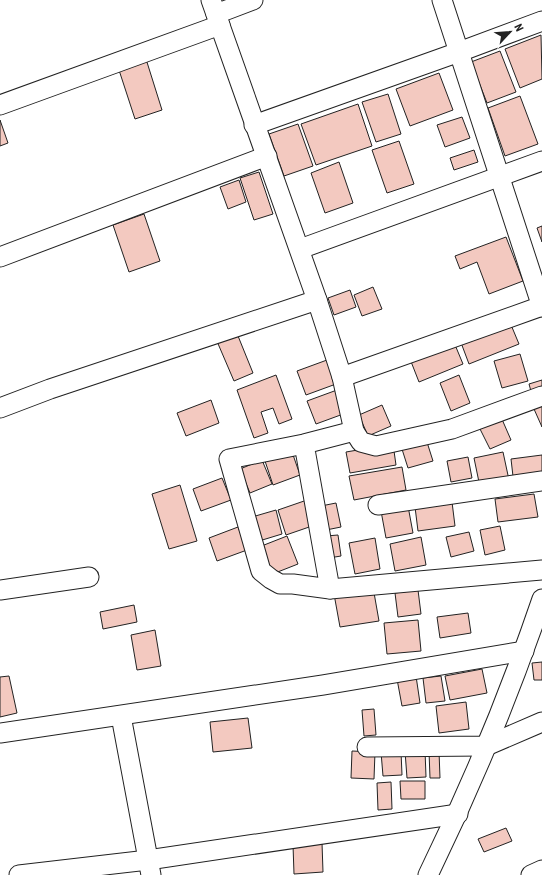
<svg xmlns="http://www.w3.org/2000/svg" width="542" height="875" font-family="'Roboto Condensed',sans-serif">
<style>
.building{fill:#f3c9c0;stroke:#222}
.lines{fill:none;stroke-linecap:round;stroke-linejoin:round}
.street-casing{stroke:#222;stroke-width:21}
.street{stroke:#fff;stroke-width:19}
</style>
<rect width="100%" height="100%" fill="#fff"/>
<g class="building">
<polygon points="541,35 542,79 520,88 505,49"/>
<polygon points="500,51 516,92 487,103 471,62"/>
<polygon points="146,59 162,110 135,119 118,67"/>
<polygon points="439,73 453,110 410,126 396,89"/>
<polygon points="388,94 401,134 376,142 362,102"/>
<polygon points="520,96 538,144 505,156 488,108"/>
<polygon points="358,104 372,146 316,165 301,124"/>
<polygon points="462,117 470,138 445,147 437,125"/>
<polygon points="0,120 8,143 0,146"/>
<polygon points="298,124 313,166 284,176 269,134"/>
<polygon points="399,141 414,184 387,193 372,150"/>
<polygon points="474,150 478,162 454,170 450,158"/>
<polygon points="339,162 353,203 325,213 311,173"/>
<polygon points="259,172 273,214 254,220 240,178"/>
<polygon points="239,180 246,202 228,209 220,187"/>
<polygon points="144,214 160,261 129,272 113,225"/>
<polygon points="542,226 542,242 537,228"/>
<polygon points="506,237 523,281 489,294 477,262 460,269 455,256"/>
<polygon points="373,287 382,309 362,316 354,295"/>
<polygon points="350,290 356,307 334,315 328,298"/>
<polygon points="509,320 519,344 469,364 460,340"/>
<polygon points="236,331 253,373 234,381 216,339"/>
<polygon points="453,340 463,364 419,382 410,359"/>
<polygon points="520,354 528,381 502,388 494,361"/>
<polygon points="327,360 336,384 306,395 297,371"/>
<polygon points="276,375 292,419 279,424 273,408 261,412 268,433 254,438 237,390"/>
<polygon points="459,375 470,403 451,411 440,383"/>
<polygon points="542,380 542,392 532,395 529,384"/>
<polygon points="337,390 346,413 316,424 307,401"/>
<polygon points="211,400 219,423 186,436 177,413"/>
<polygon points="382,405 391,426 368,436 359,415"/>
<polygon points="542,405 542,427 534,409"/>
<polygon points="501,417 511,440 490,449 479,427"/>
<polygon points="426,439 433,461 408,468 401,446"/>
<polygon points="393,444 396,465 350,473 346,452"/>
<polygon points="291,449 300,475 273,485 264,458"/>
<polygon points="503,452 509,480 480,487 474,458"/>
<polygon points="542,455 542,481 514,485 511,459"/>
<polygon points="468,457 472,478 451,482 447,461"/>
<polygon points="262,460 272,484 250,493 240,469"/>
<polygon points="402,467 406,490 354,500 349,476"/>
<polygon points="222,478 231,500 201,511 193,489"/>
<polygon points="180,485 197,541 169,549 152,494"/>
<polygon points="534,494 538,517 498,522 495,499"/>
<polygon points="307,500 315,525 286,535 278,510"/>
<polygon points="452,502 455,526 418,531 415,507"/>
<polygon points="336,503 341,527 326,530 321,506"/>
<polygon points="408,506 413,533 386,538 381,511"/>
<polygon points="276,510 282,534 259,541 252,517"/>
<polygon points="500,526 505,550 485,555 480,530"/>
<polygon points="238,527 247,550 217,561 209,538"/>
<polygon points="469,532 474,551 451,557 446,537"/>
<polygon points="338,535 341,556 329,558 326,536"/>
<polygon points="287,536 298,564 270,575 259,547"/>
<polygon points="421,537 426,565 395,571 390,544"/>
<polygon points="375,538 380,569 355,574 349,543"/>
<polygon points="373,587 379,621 340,627 334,594"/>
<polygon points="418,590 421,614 398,617 395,593"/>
<polygon points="134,605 137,622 103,629 100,612"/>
<polygon points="468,613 471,633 440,638 437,617"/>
<polygon points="418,620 421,651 387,654 384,623"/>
<polygon points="155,630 161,666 137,670 131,635"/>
<polygon points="542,662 542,680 534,680 532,663"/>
<polygon points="482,669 487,693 450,700 445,676"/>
<polygon points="9,676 17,713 0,717 0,677"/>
<polygon points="416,676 420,703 402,706 397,679"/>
<polygon points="441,676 445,701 426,703 423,678"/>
<polygon points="466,702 469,729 439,733 436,706"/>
<polygon points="374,709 376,735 364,736 362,710"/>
<polygon points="248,718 252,748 213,752 210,722"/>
<polygon points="425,750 426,777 407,778 405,751"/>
<polygon points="352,751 375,752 374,779 351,778"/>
<polygon points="401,751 402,775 383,776 381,752"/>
<polygon points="429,751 439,751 440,778 430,778"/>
<polygon points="400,781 425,781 425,799 401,799"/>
<polygon points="391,782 392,809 378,810 377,783"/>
<polygon points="506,828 512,841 484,852 478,839"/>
<polygon points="322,843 323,872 294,874 293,845"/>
</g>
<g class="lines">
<defs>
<g id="street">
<polyline points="211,0 317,300 342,377 354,431 361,442 376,446 452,429 542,396"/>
<polyline points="442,0 542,307"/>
<polyline points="216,14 253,0"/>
<polyline points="0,105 220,25"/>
<polyline points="254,125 459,52 542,21"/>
<polyline points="300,249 542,161"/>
<polyline points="0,257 267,156"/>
<polyline points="342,377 542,306"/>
<polyline points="0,408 50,389 317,300"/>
<polyline points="304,444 330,589 293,584 280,584 271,579 261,571 229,459 304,444 354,431"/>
<polyline points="378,505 542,481"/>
<polyline points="330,589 542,570"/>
<polyline points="0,590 89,577"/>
<polyline points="121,716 151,875"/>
<polyline points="0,733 323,685 524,651"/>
<polyline points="367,747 486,746 542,722"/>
<polyline points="19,875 148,860 458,814"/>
<path d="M 428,875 C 472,785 510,693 542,599"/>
<polyline points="531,875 542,870"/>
</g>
</defs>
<use href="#street" class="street-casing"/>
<use href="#street" class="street"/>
</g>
<g transform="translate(510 32) rotate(64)" stroke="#ffffff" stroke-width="3" paint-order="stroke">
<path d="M0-3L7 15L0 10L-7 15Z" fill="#222222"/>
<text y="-6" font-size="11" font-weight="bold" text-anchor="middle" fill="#222222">N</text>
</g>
</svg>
